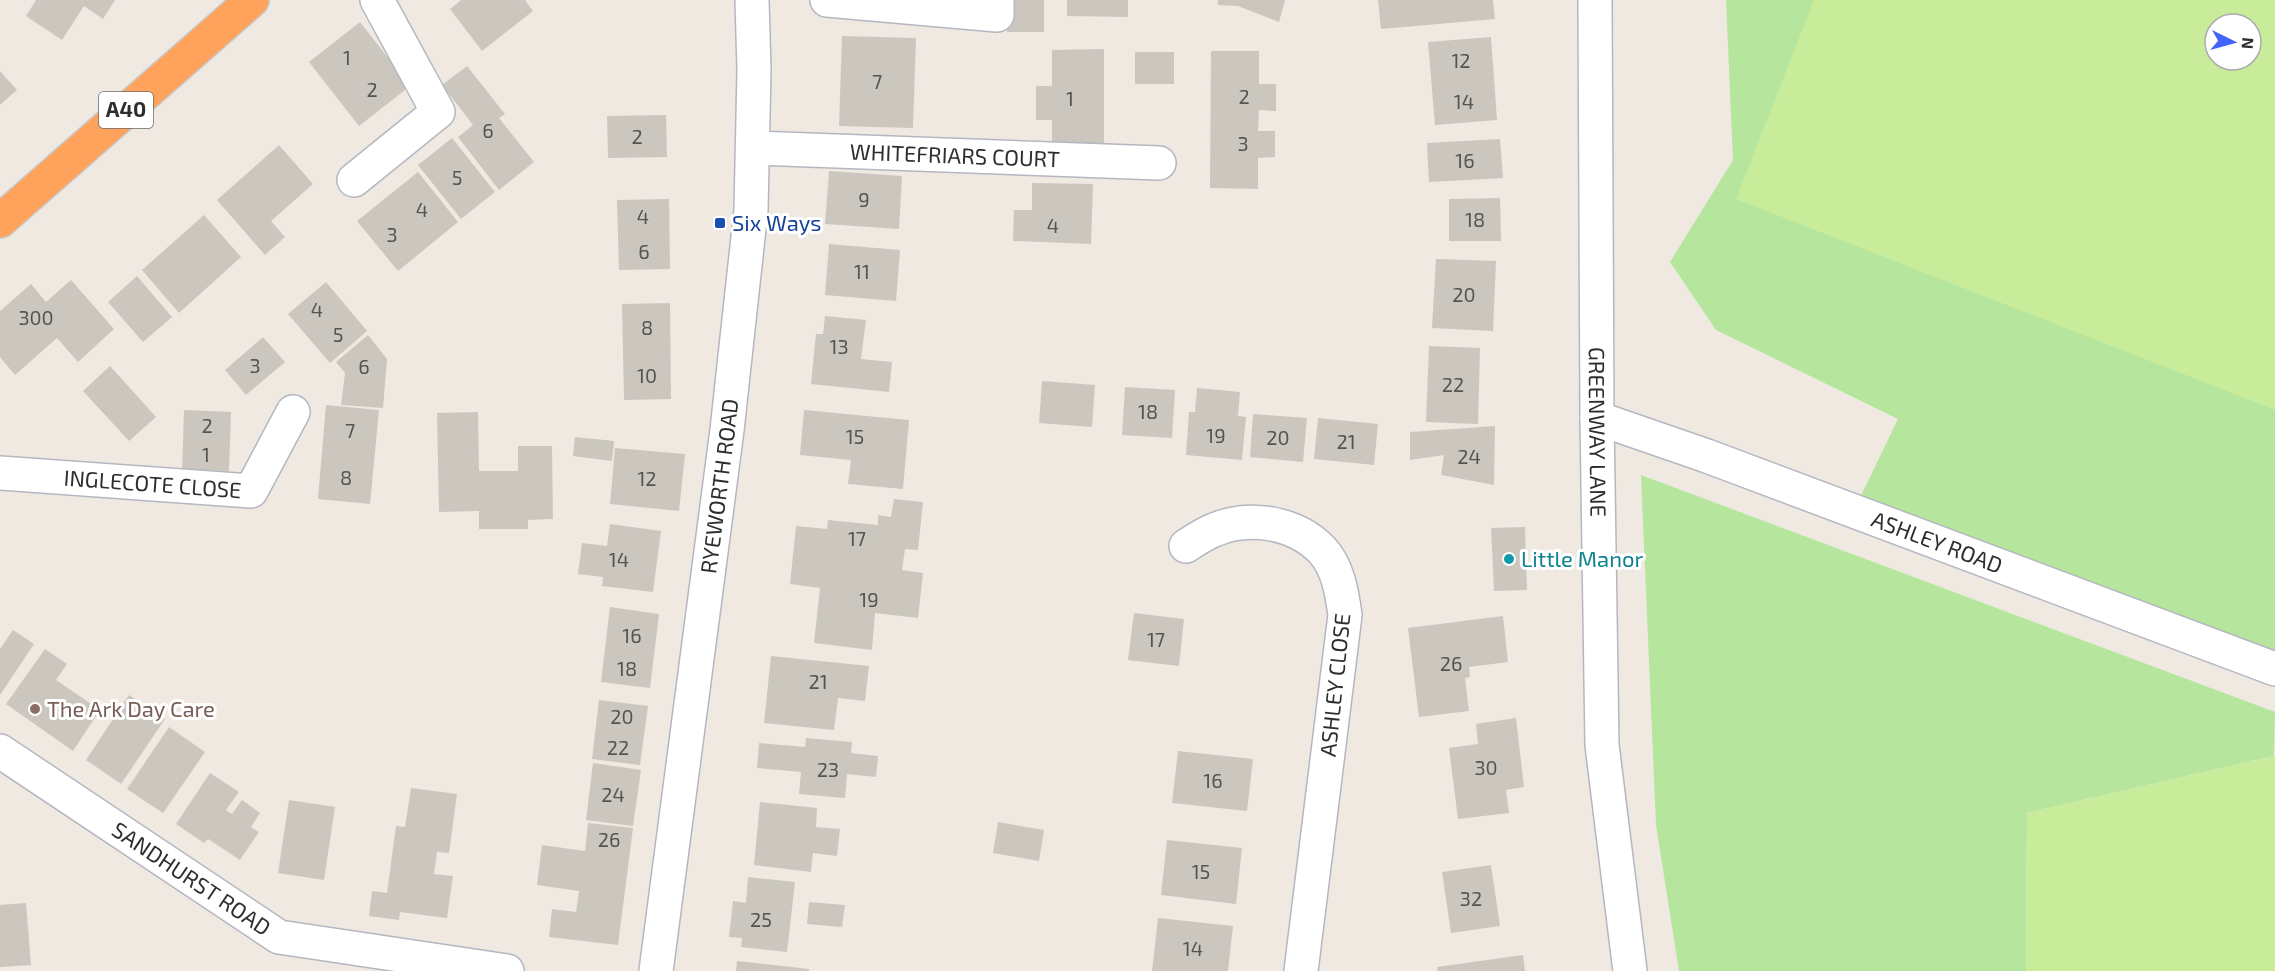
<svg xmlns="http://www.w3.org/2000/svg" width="2275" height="971" font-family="'Exo 2',sans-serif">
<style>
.green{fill:#b6e59e;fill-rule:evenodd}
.pitch{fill:#c9ec9a;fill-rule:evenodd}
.building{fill:#cbc7bf}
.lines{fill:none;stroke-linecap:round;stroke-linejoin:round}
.street-casing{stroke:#b4b7c1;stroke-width:36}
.secondary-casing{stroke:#b4b7c1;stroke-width:36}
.highway-casing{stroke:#c9c9c9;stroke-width:36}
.street{stroke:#fff;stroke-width:33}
.secondary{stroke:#fff;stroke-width:33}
.highway{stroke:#ffa35c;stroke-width:33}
.transit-dot{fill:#1a4fb4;stroke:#fff;stroke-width:2}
.culture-dot{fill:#0f9aa8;stroke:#fff;stroke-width:2}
.education-dot{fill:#8d6e63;stroke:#fff;stroke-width:2}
.labels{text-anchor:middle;stroke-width:6;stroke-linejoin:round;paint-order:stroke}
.number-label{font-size:20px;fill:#555452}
.shield{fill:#fff;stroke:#6d6d6d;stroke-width:1.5}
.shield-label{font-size:21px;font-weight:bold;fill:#2e2e2e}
.street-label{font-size:22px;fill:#2e2e2e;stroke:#fff}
.transit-label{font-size:22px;fill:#164399;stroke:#fff;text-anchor:start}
.culture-label{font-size:22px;fill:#0d838f;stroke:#fff;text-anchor:start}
.education-label{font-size:22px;fill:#785e54;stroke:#fff;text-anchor:start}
</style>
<rect width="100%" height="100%" fill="#efe9e1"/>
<g class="green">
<path d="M 1726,0 L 2275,0 L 2275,665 L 1857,504 L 1898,419 L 1716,330 L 1670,262 L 1733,160 ZM 2215,24 L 2251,24 L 2251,60 L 2215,60 Z"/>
<polygon points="1641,475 2275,712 2274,756 2027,813 2026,971 1679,971 1656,825"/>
</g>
<g class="pitch">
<path d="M 1814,0 L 2275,0 L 2275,410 L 1736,199 ZM 2215,24 L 2251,24 L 2251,60 L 2215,60 Z"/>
<polygon points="2275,756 2275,971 2026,971 2027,813"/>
</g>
<g class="building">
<polygon points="36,0 115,0 103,19 84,6 62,40 26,16"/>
<polygon points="461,0 525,0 533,11 482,51 450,9"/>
<rect x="1007" y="0" width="37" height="32"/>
<polygon points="1067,0 1128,0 1128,17 1067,16"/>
<polygon points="1218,0 1285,0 1279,22 1238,6 1218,5"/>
<polygon points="1378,0 1493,0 1495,19 1381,29"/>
<polygon points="360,22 410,86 359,126 309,62"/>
<polygon points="842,36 916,38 913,128 839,126"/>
<polygon points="1491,37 1497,120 1435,125 1428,42"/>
<polygon points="1104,49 1104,143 1052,144 1052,120 1036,120 1036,86 1052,86 1052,50"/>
<polygon points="1211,51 1259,51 1259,84 1276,84 1276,111 1259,110 1258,131 1275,131 1275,157 1258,158 1258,189 1210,188"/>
<rect x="1135" y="52" width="39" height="32"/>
<polygon points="467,66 505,114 499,118 534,162 499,190 458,137 473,125 442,85"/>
<polygon points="0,71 17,90 0,105"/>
<polygon points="666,115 667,157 608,158 607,116"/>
<polygon points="452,138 495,192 461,219 418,165"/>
<polygon points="1500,139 1503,178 1429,182 1427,143"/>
<polygon points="279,145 313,184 271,221 285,237 265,255 217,200"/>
<polygon points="829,171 902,176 899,229 825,224"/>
<polygon points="418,172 458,222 398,271 357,221"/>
<polygon points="1032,183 1093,184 1091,244 1013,241 1014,210 1032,210"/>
<polygon points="1500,198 1501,241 1449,241 1449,199"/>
<polygon points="669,199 670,269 619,270 617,200"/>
<polygon points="204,215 241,257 179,313 142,270"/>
<polygon points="829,244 900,250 896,301 825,295"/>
<polygon points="1436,259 1496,261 1493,331 1432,328"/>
<polygon points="137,276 172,317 143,342 108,302"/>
<polygon points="71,280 114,329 78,362 57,338 15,375 0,357 0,311 31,284 46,302"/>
<polygon points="326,282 367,331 330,363 288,314"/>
<polygon points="670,303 671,399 624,400 622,304"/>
<polygon points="825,316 866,320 861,359 892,362 889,392 811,384 816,334 823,334"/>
<polygon points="368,335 387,359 383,408 341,405 345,373 336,362"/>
<polygon points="263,337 285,362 246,395 225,370"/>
<polygon points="1429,346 1480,348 1478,424 1426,422"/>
<polygon points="110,366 156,417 129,441 83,391"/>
<polygon points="1042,381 1095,385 1092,427 1039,423"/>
<polygon points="1125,387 1175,390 1172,438 1122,435"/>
<polygon points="1197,388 1240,392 1238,416 1246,417 1242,460 1186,455 1189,412 1195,412"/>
<polygon points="326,405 379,410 370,504 318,499"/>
<polygon points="184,410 231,412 229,471 182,470"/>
<polygon points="804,410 909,420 903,489 848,484 851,460 800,455"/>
<polygon points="478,412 479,471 518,471 518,446 552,446 553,519 528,520 528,529 479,529 479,511 439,512 437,413"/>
<polygon points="1253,414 1307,418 1303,462 1250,457"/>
<polygon points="1318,418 1378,424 1374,465 1314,459"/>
<polygon points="1495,426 1494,485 1441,475 1444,455 1410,460 1410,432"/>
<polygon points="575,437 614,441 612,461 573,456"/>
<polygon points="615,448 685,454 679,511 610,504"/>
<polygon points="894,499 923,502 918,550 905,549 902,570 923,573 918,618 875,613 872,650 814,643 820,588 790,584 796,526 827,529 828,520 878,525 878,515 891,517"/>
<polygon points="610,524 661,531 653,592 602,586 603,577 578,574 582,543 607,546"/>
<polygon points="1525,527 1527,590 1494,591 1491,528"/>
<polygon points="610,607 659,614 650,688 601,682"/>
<polygon points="1134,613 1184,619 1179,666 1128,660"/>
<polygon points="1503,616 1508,662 1469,667 1470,677 1465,678 1469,711 1419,717 1408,628"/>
<polygon points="13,630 34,644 0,695 0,649"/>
<polygon points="45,649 67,664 56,680 100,710 73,751 6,704"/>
<polygon points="771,656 869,666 865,701 838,698 834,730 764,723"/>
<polygon points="129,695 165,719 121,784 86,760"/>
<polygon points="599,700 648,706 640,765 592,759"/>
<polygon points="1516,718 1524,787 1506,790 1509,813 1458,819 1449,748 1478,744 1476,724"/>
<polygon points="169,727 205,752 163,813 127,789"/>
<polygon points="806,738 852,742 851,753 878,756 876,777 847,774 845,798 799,794 801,772 757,768 759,743 805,747"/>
<polygon points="1178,751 1253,759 1247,811 1172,803"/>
<polygon points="593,763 641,770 633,826 586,820"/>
<polygon points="210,773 239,792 226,810 232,814 242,800 260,813 251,827 259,832 240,860 208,839 204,843 176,824"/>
<polygon points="411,788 457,794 449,853 437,852 434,874 453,876 447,918 400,912 399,920 369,916 372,891 387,893 396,826 405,827"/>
<polygon points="289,800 335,807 324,880 278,873"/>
<polygon points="760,802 817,808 816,827 840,829 837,856 813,853 811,872 754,865"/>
<polygon points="998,822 1044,830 1039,861 993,853"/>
<polygon points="588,823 633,828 618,945 549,937 552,909 576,912 579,891 537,885 542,845 585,851"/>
<polygon points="1167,840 1242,848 1236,904 1161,895"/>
<polygon points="1491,865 1500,926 1451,933 1442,872"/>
<polygon points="748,877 795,882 787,952 741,947 742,938 729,937 733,901 746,903"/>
<polygon points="809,902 845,905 842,927 807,924"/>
<polygon points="26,903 31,965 0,967 0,905"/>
<polygon points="1158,918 1233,926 1228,971 1152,971"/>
<polygon points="1523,955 1525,971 1438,971 1437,967"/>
<polygon points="737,961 809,969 809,971 736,971"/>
</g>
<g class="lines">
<defs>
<g id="street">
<polyline points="827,0 997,15 997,0"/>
<path id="s1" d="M 753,148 L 1159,163"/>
<polyline points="354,180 438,112 377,0"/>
<path id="s2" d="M 1597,418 L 1707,456 L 2275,669"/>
<path id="s3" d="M 0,473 L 251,491 L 293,412"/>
<path d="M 1186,546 C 1195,540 1204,534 1214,530 C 1249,515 1295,522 1322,550 C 1338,567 1342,593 1345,615 L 1301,971"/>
<path id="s4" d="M 0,751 L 279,937 L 507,971"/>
</g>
<g id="secondary">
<path id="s5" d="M 1595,0 L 1597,418 L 1602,745 L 1630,971"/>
<path id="s6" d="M 656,971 L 727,430 L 751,210 L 754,70 L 752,0"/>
</g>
<polyline id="highway" points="0,221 252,0"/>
</defs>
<use href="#street" class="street-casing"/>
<use href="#secondary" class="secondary-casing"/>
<use href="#highway" class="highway-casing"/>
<use href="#street" class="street"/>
<use href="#secondary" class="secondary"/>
<use href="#highway" class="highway"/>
</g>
<rect class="transit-dot" x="714" y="217" width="12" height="12" rx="3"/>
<circle class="culture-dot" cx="1509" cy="559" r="6"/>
<circle class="education-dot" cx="35" cy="709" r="6"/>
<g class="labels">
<g class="number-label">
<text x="347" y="65">1</text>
<text x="1461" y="68">12</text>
<text x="877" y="89">7</text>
<text x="372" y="97">2</text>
<text x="1244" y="104">2</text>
<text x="1070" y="106">1</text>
<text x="1464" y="109">14</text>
<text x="488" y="138">6</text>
<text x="637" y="144">2</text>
<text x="1243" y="151">3</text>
<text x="1465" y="168">16</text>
<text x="457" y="185">5</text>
<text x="864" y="207">9</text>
<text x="422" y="217">4</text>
<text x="643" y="224">4</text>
<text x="1475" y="227">18</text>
<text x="1053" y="233">4</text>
<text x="392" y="242">3</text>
<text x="644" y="259">6</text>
<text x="862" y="279">11</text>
<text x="1464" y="302">20</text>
<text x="317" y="317">4</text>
<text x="36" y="325">300</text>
<text x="647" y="335">8</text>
<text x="338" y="342">5</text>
<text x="839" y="354">13</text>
<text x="255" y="373">3</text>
<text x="364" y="374">6</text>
<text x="647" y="383">10</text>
<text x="1453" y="392">22</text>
<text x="1148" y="419">18</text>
<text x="207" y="433">2</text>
<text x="350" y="438">7</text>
<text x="1216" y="443">19</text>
<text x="855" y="444">15</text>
<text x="1278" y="445">20</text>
<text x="1346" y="449">21</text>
<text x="206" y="462">1</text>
<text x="1469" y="464">24</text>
<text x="346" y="485">8</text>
<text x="647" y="486">12</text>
<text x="857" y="546">17</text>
<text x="619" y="567">14</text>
<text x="869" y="607">19</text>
<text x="632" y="643">16</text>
<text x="1156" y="647">17</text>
<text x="1451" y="671">26</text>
<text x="627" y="676">18</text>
<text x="818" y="689">21</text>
<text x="622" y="724">20</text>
<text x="618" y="755">22</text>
<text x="1486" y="775">30</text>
<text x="828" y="777">23</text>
<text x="1213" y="788">16</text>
<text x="613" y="802">24</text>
<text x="609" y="847">26</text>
<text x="1201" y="879">15</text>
<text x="1471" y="906">32</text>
<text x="761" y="927">25</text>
<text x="1193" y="956">14</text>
</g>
<rect class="shield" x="99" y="92" width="54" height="36" rx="4.5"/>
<g class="shield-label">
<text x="126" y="117">A40</text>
</g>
<g class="street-label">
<text dy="8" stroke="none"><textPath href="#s1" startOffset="202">WHITEFRIARS COURT</textPath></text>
<text dy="8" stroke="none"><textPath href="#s5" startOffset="432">GREENWAY LANE</textPath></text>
<text dy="8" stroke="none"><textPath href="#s3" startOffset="153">INGLECOTE CLOSE</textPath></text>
<text dy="8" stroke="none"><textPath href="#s6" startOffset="489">RYEWORTH ROAD</textPath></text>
<text dy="8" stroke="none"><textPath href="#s2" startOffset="362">ASHLEY ROAD</textPath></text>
<text transform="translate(1335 685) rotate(-84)" y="8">ASHLEY CLOSE</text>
<text dy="8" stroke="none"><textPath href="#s4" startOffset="230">SANDHURST ROAD</textPath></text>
</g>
<g class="transit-label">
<text x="732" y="231">Six Ways</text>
</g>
<g class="culture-label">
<text x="1521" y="567">Little Manor</text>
</g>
<g class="education-label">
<text x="47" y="717">The Ark Day Care</text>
</g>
</g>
<g transform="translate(2233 42) rotate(95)"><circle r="28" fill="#ffffff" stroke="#ababab" stroke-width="1.5"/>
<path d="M0-4.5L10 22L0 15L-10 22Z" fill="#4264fb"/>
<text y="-9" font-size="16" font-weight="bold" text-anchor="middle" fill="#2e2e2e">N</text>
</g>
</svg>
